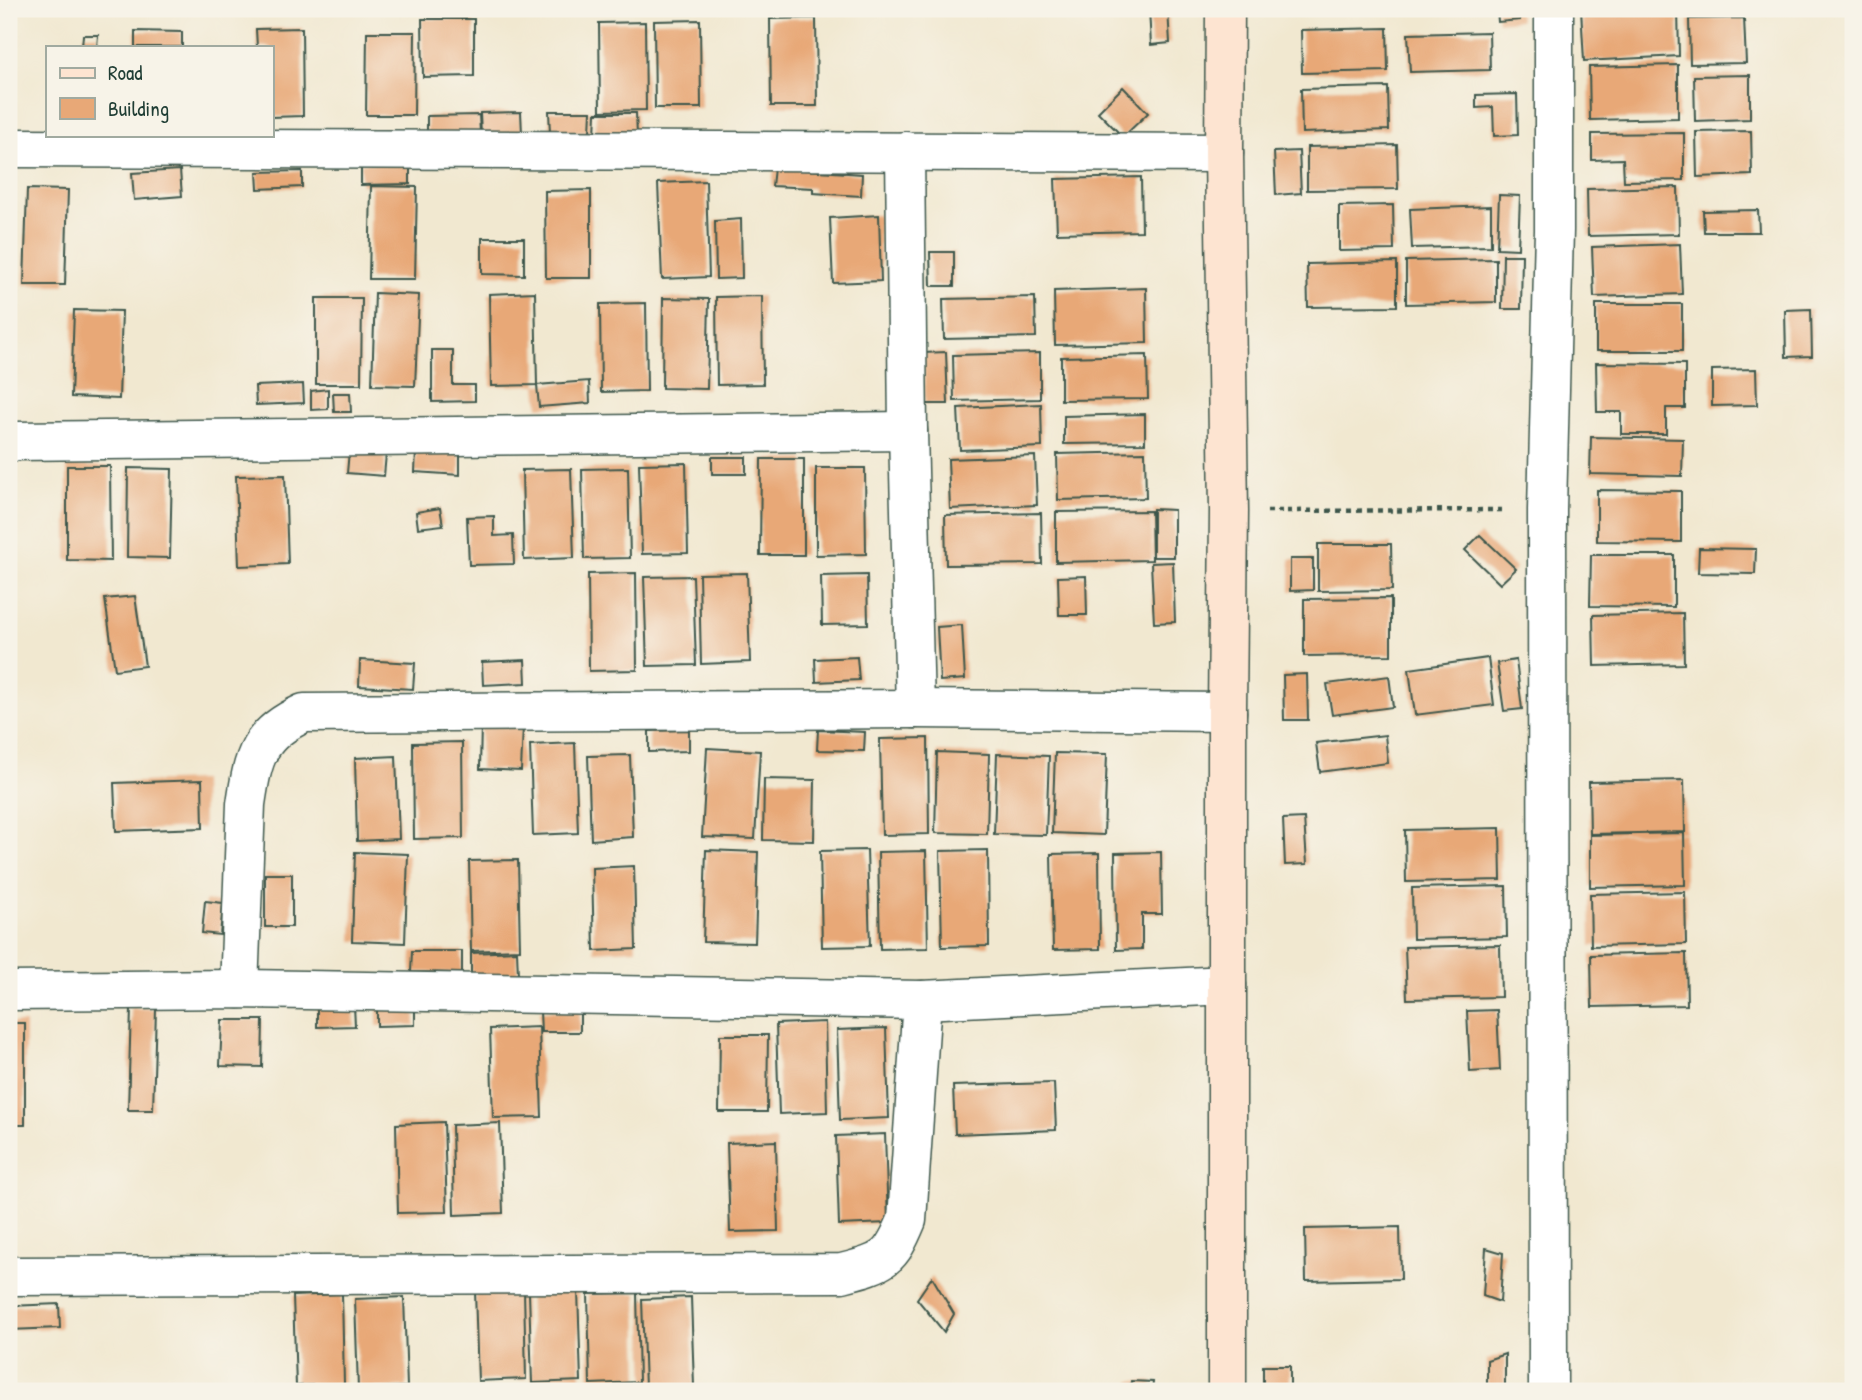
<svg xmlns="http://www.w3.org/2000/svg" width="1862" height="1400" font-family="'Patrick Hand',sans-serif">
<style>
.building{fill:#e8a877}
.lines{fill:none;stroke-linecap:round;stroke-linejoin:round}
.street-casing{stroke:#3e574b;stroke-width:41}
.secondary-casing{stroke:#3e574b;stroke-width:41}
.path{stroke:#3e574b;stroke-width:4.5;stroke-dasharray:5 5;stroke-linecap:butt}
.street{stroke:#fff;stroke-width:38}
.secondary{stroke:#fde4d1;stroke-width:38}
</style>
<rect width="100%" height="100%" fill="#f7f3e8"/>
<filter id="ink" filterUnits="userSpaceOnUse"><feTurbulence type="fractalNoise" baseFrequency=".0143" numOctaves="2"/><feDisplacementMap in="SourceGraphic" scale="14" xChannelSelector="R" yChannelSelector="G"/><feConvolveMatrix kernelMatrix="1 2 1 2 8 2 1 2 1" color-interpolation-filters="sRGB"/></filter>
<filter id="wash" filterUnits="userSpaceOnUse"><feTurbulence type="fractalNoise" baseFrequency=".00686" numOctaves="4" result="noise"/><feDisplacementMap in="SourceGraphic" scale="28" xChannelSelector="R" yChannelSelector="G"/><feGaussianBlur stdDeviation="1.57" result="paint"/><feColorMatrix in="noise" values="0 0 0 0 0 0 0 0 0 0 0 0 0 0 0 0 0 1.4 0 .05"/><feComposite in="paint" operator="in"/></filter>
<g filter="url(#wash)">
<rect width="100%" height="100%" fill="#f1e8d0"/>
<g id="blocks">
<g class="building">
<polygon points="1149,9 1168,9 1170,43 1151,45"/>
<polygon points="1497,9 1519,9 1520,20 1498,22"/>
<polygon points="1581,9 1678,9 1679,56 1584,61"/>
<polygon points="816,18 817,106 771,106 770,19"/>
<polygon points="1744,18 1746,63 1690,64 1689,19"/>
<polygon points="422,19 474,19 474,76 423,77"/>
<polygon points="700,20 701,108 655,108 654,21"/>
<polygon points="645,22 646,110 600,111 599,23"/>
<polygon points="302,28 303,116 271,117 271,47 257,47 256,29"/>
<polygon points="1387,28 1388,71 1302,73 1301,30"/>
<polygon points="135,31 182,32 182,47 135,47"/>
<polygon points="367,32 415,32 414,115 366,115"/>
<polygon points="1489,32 1490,70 1410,72 1408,34"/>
<polygon points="83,35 98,35 97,47 82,47"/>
<polygon points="1678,65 1678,118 1590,120 1589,67"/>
<polygon points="1750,75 1750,119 1695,121 1694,76"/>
<polygon points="1123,87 1148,113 1123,137 1098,112"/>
<polygon points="1388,87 1389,130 1302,133 1301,89"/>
<polygon points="1517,94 1518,135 1494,136 1493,107 1476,108 1476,95"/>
<polygon points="549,111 591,111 590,132 550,133"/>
<polygon points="521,112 522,134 481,135 480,113"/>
<polygon points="596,113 636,113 637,135 595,135"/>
<polygon points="479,115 480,133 427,134 427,116"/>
<polygon points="1751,131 1752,175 1697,177 1696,132"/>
<polygon points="1684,133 1684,180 1624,181 1623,159 1592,160 1592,134"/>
<polygon points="1397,145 1398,189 1307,190 1307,147"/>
<polygon points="1299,151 1301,193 1276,195 1274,152"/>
<polygon points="410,162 410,184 361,185 361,163"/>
<polygon points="774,168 862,174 861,196 813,193 813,188 772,186"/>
<polygon points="180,170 182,196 134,200 132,173"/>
<polygon points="302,171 302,187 258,189 257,172"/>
<polygon points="1141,177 1142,231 1057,233 1055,179"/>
<polygon points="706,181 709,277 662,279 658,183"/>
<polygon points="371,186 417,187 415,279 369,279"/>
<polygon points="1678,187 1679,234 1588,236 1587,189"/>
<polygon points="27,189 68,190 65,285 24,285"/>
<polygon points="591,190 591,278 546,278 545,191"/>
<polygon points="1499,195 1520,196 1518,249 1497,248"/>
<polygon points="1393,205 1394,250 1339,251 1339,206"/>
<polygon points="1491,206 1491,246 1412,248 1410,209"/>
<polygon points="1758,210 1759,232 1704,232 1703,211"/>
<polygon points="879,215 881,281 833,283 830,218"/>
<polygon points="741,219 742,278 716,279 715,221"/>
<polygon points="482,238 524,238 524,275 482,274"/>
<polygon points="1680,244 1682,294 1594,297 1592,247"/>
<polygon points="930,252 954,252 954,286 931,286"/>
<polygon points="1503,255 1522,255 1521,309 1502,309"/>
<polygon points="1496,259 1496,302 1406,304 1406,261"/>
<polygon points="1397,262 1397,306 1308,307 1307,264"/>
<polygon points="1146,288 1147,343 1055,345 1054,291"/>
<polygon points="535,292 537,385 491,386 489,294"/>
<polygon points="375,293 419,295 415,386 372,385"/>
<polygon points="762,296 763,384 717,385 716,297"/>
<polygon points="1035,297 1036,337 944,339 943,299"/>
<polygon points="316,298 362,298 361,384 316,384"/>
<polygon points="663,298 709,299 707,389 662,388"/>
<polygon points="9,301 13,301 11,359 9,359"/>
<polygon points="646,303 647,391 601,392 600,304"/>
<rect x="1596" y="304" width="86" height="47"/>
<polygon points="1811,309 1812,356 1786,357 1785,310"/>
<polygon points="74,310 122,311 119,399 71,397"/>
<polygon points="432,350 453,350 453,385 475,385 475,401 432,402"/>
<polygon points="946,352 948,404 925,404 923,353"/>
<polygon points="1040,353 1040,399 954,401 953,355"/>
<polygon points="1147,355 1148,399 1061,400 1061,357"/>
<polygon points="1596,363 1685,364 1685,408 1666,408 1666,434 1621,434 1621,412 1597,412"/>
<polygon points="1756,369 1757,405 1712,406 1712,370"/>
<polygon points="589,381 590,403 539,407 537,385"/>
<polygon points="303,384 304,403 256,405 255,386"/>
<polygon points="328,389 328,409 311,410 311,391"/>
<polygon points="333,393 350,393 351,412 334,412"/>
<polygon points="1041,404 1042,447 960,450 958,408"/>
<polygon points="1145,414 1145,443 1064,444 1064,416"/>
<polygon points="1591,437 1683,439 1682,476 1590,474"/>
<polygon points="349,451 386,454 384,476 347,473"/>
<polygon points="416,452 460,454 460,475 415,472"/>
<polygon points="1145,452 1146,498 1058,500 1057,454"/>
<polygon points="1035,456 1037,505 950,509 948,459"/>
<rect x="712" y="457" width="34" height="17"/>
<polygon points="761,459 804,459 804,555 760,555"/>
<polygon points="686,463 688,553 642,554 639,464"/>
<polygon points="67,466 110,466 111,561 67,560"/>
<polygon points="128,468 172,469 170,558 127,557"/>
<polygon points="628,468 630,558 584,559 582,469"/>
<polygon points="816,468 865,468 866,554 816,555"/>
<polygon points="571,469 574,558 524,560 522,470"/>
<polygon points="285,475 288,564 239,566 236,476"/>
<polygon points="1597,490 1681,491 1681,542 1597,541"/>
<polygon points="440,508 443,525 418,528 416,512"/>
<polygon points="1153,509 1174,510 1174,557 1153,557"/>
<polygon points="1151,511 1152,560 1056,562 1056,512"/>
<polygon points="1041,513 1042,564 946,565 945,515"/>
<polygon points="494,516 494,536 513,535 514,564 469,565 467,517"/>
<polygon points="1480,535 1516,569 1500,584 1465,550"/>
<polygon points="1318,544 1391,544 1392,590 1318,591"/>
<polygon points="1699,548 1756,549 1755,574 1698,573"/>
<polygon points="1591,555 1674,555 1674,607 1590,606"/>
<polygon points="1290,559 1313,559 1313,590 1290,591"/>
<polygon points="1173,562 1175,622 1154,623 1151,563"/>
<polygon points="636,573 637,670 589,671 588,574"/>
<polygon points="747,573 750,662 701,664 699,574"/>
<polygon points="867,575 868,624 822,625 821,576"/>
<polygon points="693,576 696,665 647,666 644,577"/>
<polygon points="1086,576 1087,615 1059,615 1058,577"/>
<polygon points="135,596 145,666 115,670 105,599"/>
<polygon points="1391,598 1391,655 1304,656 1304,599"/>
<polygon points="1683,613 1684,664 1594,666 1593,615"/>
<polygon points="962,625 965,679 940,681 937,627"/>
<polygon points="857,657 859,680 816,682 815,659"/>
<polygon points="1488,658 1494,705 1415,715 1409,669"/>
<polygon points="360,660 415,663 413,689 359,686"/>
<polygon points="525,660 526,683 483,685 482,662"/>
<polygon points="1516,660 1522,709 1504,711 1497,663"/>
<polygon points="1307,674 1308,720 1284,720 1283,675"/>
<polygon points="1389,676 1393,707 1332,715 1327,684"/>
<polygon points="481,724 523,726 521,771 480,769"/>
<polygon points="689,730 689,751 649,752 649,731"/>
<polygon points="818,730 865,732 864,751 817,750"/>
<polygon points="1385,735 1388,763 1320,772 1316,743"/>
<polygon points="928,738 929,834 882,835 880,739"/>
<polygon points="462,742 463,838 414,839 413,743"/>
<polygon points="575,743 578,833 533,835 530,745"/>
<polygon points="707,748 760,751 755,839 702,837"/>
<polygon points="937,752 989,754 987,834 935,833"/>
<polygon points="1055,753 1107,754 1104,835 1052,833"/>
<polygon points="997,754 1049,756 1046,835 994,834"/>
<polygon points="630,755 633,837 591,840 588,756"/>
<polygon points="396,756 399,839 357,841 355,758"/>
<polygon points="764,779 815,780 814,841 763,840"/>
<polygon points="202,780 203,828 116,831 114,783"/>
<polygon points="1684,780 1685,832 1590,834 1589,782"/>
<polygon points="1304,818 1307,864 1285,865 1283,819"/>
<polygon points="1500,828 1501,880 1406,882 1405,830"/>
<polygon points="1684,833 1685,885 1590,887 1590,835"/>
<polygon points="706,850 758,852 755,943 703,942"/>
<polygon points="867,850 870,946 822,947 820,851"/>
<polygon points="988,850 989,946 942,947 940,851"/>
<polygon points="926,851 928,948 880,949 878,852"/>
<polygon points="355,852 408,854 405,943 352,941"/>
<polygon points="1161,852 1162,914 1142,914 1142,949 1116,950 1115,853"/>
<polygon points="1099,853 1100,949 1053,950 1051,854"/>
<polygon points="518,860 520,949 471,951 469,861"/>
<polygon points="634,866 636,949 594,951 592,868"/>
<rect x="265" y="874" width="27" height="53"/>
<polygon points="1506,886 1507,937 1413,939 1412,888"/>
<polygon points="1685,892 1686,944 1591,946 1590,894"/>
<polygon points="205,901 223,903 220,935 202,933"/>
<polygon points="1500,945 1501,997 1407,999 1405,947"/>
<polygon points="412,951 462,951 462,973 411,972"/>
<polygon points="517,951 518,975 471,976 471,953"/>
<polygon points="1686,953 1687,1005 1592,1007 1591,955"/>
<polygon points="415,1004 415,1025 377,1026 377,1005"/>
<polygon points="354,1005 355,1026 317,1027 317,1006"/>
<polygon points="131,1008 156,1009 153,1110 128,1110"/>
<polygon points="580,1010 580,1032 541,1032 540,1011"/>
<polygon points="1497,1010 1500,1070 1470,1072 1467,1011"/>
<polygon points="222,1020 263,1020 262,1067 220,1066"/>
<polygon points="825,1022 827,1112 779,1114 776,1024"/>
<rect x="9" y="1023" width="16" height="102"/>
<polygon points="539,1027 542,1117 493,1118 490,1029"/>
<polygon points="886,1028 889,1118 840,1120 837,1030"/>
<polygon points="720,1035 768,1035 767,1112 719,1112"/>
<polygon points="1054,1083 1056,1130 955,1134 953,1086"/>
<polygon points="444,1122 447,1212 398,1213 396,1124"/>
<polygon points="500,1123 503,1213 454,1215 452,1125"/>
<polygon points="885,1134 888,1223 839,1225 836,1136"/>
<polygon points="776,1141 778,1231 730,1232 727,1143"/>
<polygon points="1400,1227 1401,1279 1306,1281 1305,1229"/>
<polygon points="1486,1248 1503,1253 1500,1302 1483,1296"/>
<polygon points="932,1277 954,1314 944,1332 917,1299"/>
<polygon points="524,1290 526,1379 478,1381 475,1291"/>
<polygon points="578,1291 581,1381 532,1383 529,1293"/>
<polygon points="637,1293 639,1382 590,1384 588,1294"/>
<polygon points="342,1294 344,1384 296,1386 293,1296"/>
<polygon points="404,1297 407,1387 358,1389 355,1299"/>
<polygon points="691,1297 694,1386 645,1388 642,1299"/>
<polygon points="59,1304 60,1328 9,1330 9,1306"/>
<polygon points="1505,1354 1505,1391 1487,1391 1487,1360"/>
<rect x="1263" y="1366" width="27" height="25"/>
<polygon points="1131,1381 1153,1382 1152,1391 1130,1391"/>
</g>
</g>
</g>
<g filter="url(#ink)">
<use href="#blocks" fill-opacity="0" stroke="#3e574b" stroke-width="2"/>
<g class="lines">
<defs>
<g id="street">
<polyline points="9,148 1224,153"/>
<polyline points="905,151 908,431 915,709"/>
<polyline points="9,443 16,441 908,431"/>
<path d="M 239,989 L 246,804 C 253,756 258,734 304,713 L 915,709 L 1227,712"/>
<polyline points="9,991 239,989 922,1000 1227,985"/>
<path d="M 9,1276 L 842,1273 C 884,1262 890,1261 907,1220 L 922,1000"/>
<polyline points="1548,1391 1547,510 1554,230 1554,9"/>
</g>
<polyline id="secondary" points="1225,9 1224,153 1229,511 1227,712 1227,1391"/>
</defs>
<use href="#street" class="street-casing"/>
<use href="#secondary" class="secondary-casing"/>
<polyline class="path" points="1267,511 1507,510"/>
<use href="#street" class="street"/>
<use href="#secondary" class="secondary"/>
</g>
</g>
<rect width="1862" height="1400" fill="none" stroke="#f7f3e8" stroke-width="35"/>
<rect x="46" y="46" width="228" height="91" fill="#f7f3e8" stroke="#a1aaa0" stroke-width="2"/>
<rect x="60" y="68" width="35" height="10" fill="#fde4d1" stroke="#a1aaa0" stroke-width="2"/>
<text x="108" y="80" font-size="21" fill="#1f3d34">Road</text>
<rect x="60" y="98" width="35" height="21" fill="#e8a877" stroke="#a1aaa0" stroke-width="2"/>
<text x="108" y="116" font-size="21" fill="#1f3d34">Building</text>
</svg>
